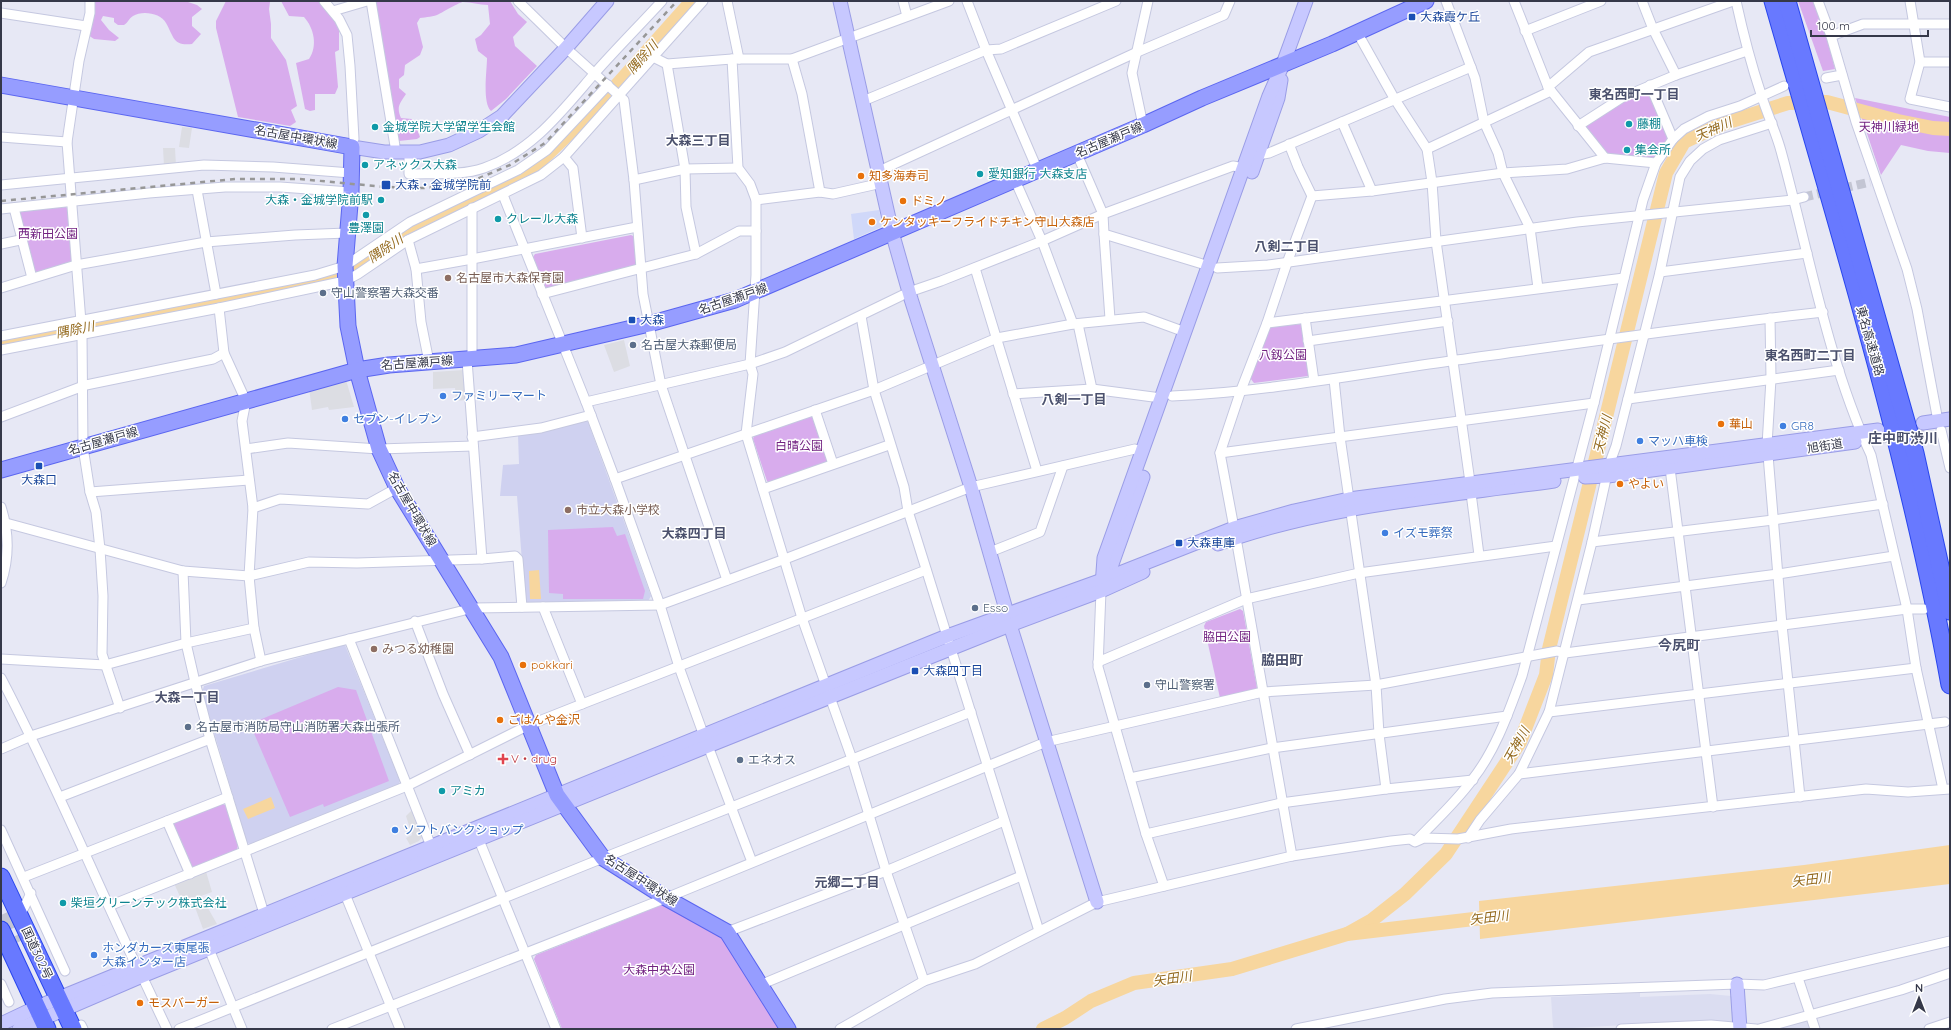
<svg xmlns="http://www.w3.org/2000/svg" width="1951" height="1030" font-family="Quicksand,'Noto Sans JP',sans-serif">
<style>
.residential{fill:#dbddf1}
.commercial{fill:#d0d8f9}
.education{fill:#cfd1f0}
.green{fill:#d8aced}
.parking{fill:#dcdde3}
.water{fill:#f7d69e}
.lines{fill:none;stroke-linecap:round;stroke-linejoin:round}
.river{stroke:#f7d69e;stroke-width:14}
.street-tunnel{stroke:#c3c5d3;stroke-width:9;stroke-dasharray:9 4.5;stroke-linecap:butt}
.secondary-tunnel{stroke:#c3c5d3;stroke-width:13;stroke-dasharray:13 6;stroke-linecap:butt}
.highway-tunnel{stroke:#c3c5d3;stroke-width:17;stroke-dasharray:17 8;stroke-linecap:butt}
.street-casing{stroke:#c5c8e0;stroke-width:11}
.secondary-casing{stroke:#9a9de6;stroke-width:15}
.primary-casing{stroke:#5b66f0;stroke-width:17}
.highway-casing{stroke:#2946ed;stroke-width:19}
.street{stroke:#fff;stroke-width:9}
.secondary{stroke:#c7c8ff;stroke-width:13}
.primary{stroke:#969dff;stroke-width:15}
.highway{stroke:#6879ff;stroke-width:17}
.rail{stroke:#979797;stroke-width:2.5;stroke-dasharray:5 5;stroke-linecap:butt}
.transit-dot{fill:#1a4fb4;stroke:#fff;stroke-width:1.5}
.culture-dot{fill:#0f9aa8;stroke:#fff;stroke-width:1.5}
.food-dot{fill:#e8710a;stroke:#fff;stroke-width:1.5}
.education-dot{fill:#8d6e63;stroke:#fff;stroke-width:1.5}
.service-dot{fill:#5c6f8a;stroke:#fff;stroke-width:1.5}
.shop-dot{fill:#3f7fe0;stroke:#fff;stroke-width:1.5}
.health-dot{fill:#e0444e;stroke:#fff;stroke-width:1.5}
.labels{text-anchor:middle;stroke-width:3;stroke-linejoin:round;paint-order:stroke}
.transit-label{font-size:12px;fill:#164399;stroke:#fff;text-anchor:start}
.culture-label{font-size:12px;fill:#0d838f;stroke:#fff;text-anchor:start}
.park-label{font-size:12px;fill:#722281;stroke:#fff}
.street-label{font-size:12px;fill:#353849;stroke:#fff}
.food-label{font-size:12px;fill:#c56008;stroke:#fff;text-anchor:start}
.education-label{font-size:12px;fill:#785e54;stroke:#fff;text-anchor:start}
.service-label{font-size:12px;fill:#4e5e75;stroke:#fff;text-anchor:start}
.shop-label{font-size:12px;fill:#366cbe;stroke:#fff;text-anchor:start}
.health-label{font-size:12px;fill:#be3a42;stroke:#fff;text-anchor:start}
.water-label{font-size:13px;font-style:italic;fill:#946a1e;stroke:#fff}
.neighbourhood-label{font-size:13px;font-weight:bold;fill:#4b516d;stroke:#fff}
.quarter-label{font-size:14px;font-weight:bold;fill:#4b516d;stroke:#fff}
</style>
<rect width="100%" height="100%" fill="#e7e8f5"/>
<g class="residential">
<polygon points="1640,993 1640,997 1710,994 1731,996 1733,1020 1730,1023 1710,1020 1555,1029 1553,1027 1551,997"/>
<polygon points="1804,1021 1809,1022 1811,1029 1777,1029"/>
</g>
<polygon class="commercial" points="879,210 882,223 881,227 854,239 851,214"/>
<g class="education">
<polygon points="583,419 588,422 651,596 647,603 528,603 525,601 517,496 500,496 503,465 519,464 518,435"/>
<polygon points="341,645 345,645 400,781 399,784 250,844 247,843 202,692 204,686"/>
</g>
<g class="green">
<path d="M 93,1 L 185,1 L 197,5 L 202,9 L 192,17 L 192,26 L 201,34 L 192,44 C 173,46 174,37 166,23 C 161,13 142,10 133,16 C 129,18 128,23 124,25 L 118,25 L 114,22 L 114,18 L 103,16 L 101,20 L 109,30 L 119,38 L 115,41 L 94,39 L 88,35 Z"/>
<polygon points="226,1 276,1 270,2 269,9 271,24 271,38 286,60 297,106 291,110 296,122 290,126 238,117 216,28 216,21"/>
<path d="M 281,1 L 320,1 L 339,27 L 339,50 L 335,52 L 338,87 L 335,94 L 315,94 L 315,110 L 310,111 L 305,109 L 296,63 L 309,59 C 318,46 314,28 304,17 L 289,16 Z"/>
<path d="M 374,1 L 510,1 L 518,14 L 527,22 L 513,37 L 515,46 L 537,66 L 506,99 L 491,111 C 482,102 487,71 487,58 L 478,51 L 475,39 L 481,35 L 490,24 L 488,5 C 479,5 471,2 463,2 C 460,2 443,12 439,14 C 434,17 426,17 420,18 L 417,23 L 423,47 L 420,55 L 405,65 L 404,75 L 399,79 L 399,88 L 406,94 C 400,103 396,107 401,118 L 412,119 L 415,124 L 420,137 L 417,139 L 399,141 L 396,137 Z"/>
<polygon points="1798,1 1814,1 1827,37 1835,69 1823,71"/>
<polygon points="1649,90 1669,137 1654,158 1606,154 1583,126 1630,96"/>
<polygon points="1855,98 1950,117 1950,153 1928,151 1901,145 1881,175"/>
<polygon points="66,207 68,210 72,260 70,263 36,273 34,271 19,214 21,211"/>
<polygon points="631,235 635,237 637,264 635,266 547,290 545,288 533,257 535,254"/>
<polygon points="1301,324 1304,326 1310,372 1308,376 1254,383 1250,378 1268,330 1270,327"/>
<polygon points="813,414 829,462 769,483 767,481 753,439 754,436"/>
<polygon points="613,527 617,536 625,534 645,591 643,599 563,599 563,594 549,593 548,530"/>
<polygon points="1240,609 1243,611 1257,688 1255,694 1220,698 1204,626 1206,622"/>
<polygon points="338,687 356,690 389,781 324,807 323,804 290,817 250,724"/>
<polygon points="223,804 227,806 238,845 237,850 193,867 190,866 173,823"/>
<polygon points="664,904 721,937 783,1029 562,1029 534,959 536,955"/>
</g>
<g class="parking">
<polygon points="182,127 192,128 189,148 179,147"/>
<polygon points="163,148 175,148 176,166 164,166"/>
<polygon points="624,340 630,366 614,372 604,345"/>
<polygon points="464,370 466,400 456,401 455,388 433,389 433,372"/>
<polygon points="346,380 354,407 329,410 328,407 312,410 309,388"/>
<polygon points="412,810 422,837 419,841 410,845 406,838 412,835 406,816"/>
<polygon points="205,868 212,892 201,896 217,924 203,929 192,899 182,901 173,881"/>
</g>
<g class="water">
<polygon points="539,570 541,599 530,599 529,571"/>
<polygon points="271,797 275,808 248,819 243,809"/>
<polygon points="1950,845 1950,884 1480,939 1479,901 1804,865"/>
</g>
<g class="lines">
<g class="river">
<polyline points="1,343 318,283 350,271 417,227 490,193 538,163 600,104 692,1"/>
<polyline points="1347,934 1372,920 1405,894 1446,854 1520,742 1546,675 1549,649 1666,173 1684,142 1722,124 1788,103 1827,102 1898,121 1933,128 1950,129"/>
<polyline points="1043,1029 1065,1018 1091,1001 1134,983 1232,969 1347,934 1499,916"/>
</g>
<polyline class="street-tunnel" points="1804,197 1870,182"/>
<polyline class="secondary-tunnel" points="1881,437 1924,432"/>
<polyline class="highway-tunnel" points="1,915 14,944"/>
<defs>
<g id="street">
<polyline points="90,1 90,13 79,61 67,142 82,335 83,447 90,492 96,512 100,549 103,596 102,654 120,708"/>
<polyline points="324,1 339,19 347,35 350,66 354,139 352,147"/>
<polyline points="371,1 396,152"/>
<polyline points="518,1 566,48 624,100 634,180 643,294 661,385 727,580"/>
<polyline points="727,1 739,59"/>
<polyline points="903,1 907,16"/>
<polyline points="967,1 986,50 1038,171"/>
<polyline points="1446,1 1475,78 1484,122 1498,153 1503,173 1530,228 1538,288"/>
<polyline points="1514,1 1548,87 1605,158"/>
<polyline points="1642,1 1653,29 1676,75"/>
<path d="M 1736,1 C 1743,33 1751,64 1761,94 C 1767,114 1776,132 1781,151 C 1809,253 1827,359 1871,455 L 1907,609 L 1916,668 L 1943,789"/>
<polyline points="1818,1 1831,36 1856,122 1907,269 1917,309 1938,421"/>
<polyline points="1910,1 1920,62 1910,99 1950,107"/>
<polyline points="333,11 367,1"/>
<polyline points="1,13 86,26"/>
<polyline points="1525,31 1601,1"/>
<polyline points="1357,32 1394,98 1427,149 1432,182 1436,241 1470,482"/>
<polyline points="1831,36 1863,24 1950,24"/>
<polyline points="653,57 703,1"/>
<polyline points="732,59 738,168 750,184 756,200 756,275 750,364 753,374 746,434 802,618 852,759 886,871 924,981"/>
<polyline points="792,59 802,94 820,192"/>
<polyline points="1920,62 1950,62"/>
<polyline points="667,64 685,169 686,207 696,254"/>
<polyline points="1826,78 1842,75"/>
<polyline points="1650,85 1673,139"/>
<polyline points="1548,87 1589,52 1733,1"/>
<polyline points="863,101 986,50 1001,49 1116,1"/>
<polyline points="1342,122 1372,191"/>
<polyline points="1143,125 1132,73 1148,1"/>
<polyline points="1578,126 1623,97 1676,75 1747,51"/>
<polyline points="1,137 67,142"/>
<polyline points="1427,149 1551,91"/>
<path d="M 409,152 L 409,174 C 434,173 461,176 484,168 C 532,151 562,111 594,74 C 616,49 640,25 662,1"/>
<polyline points="1077,154 1103,214 1104,234 1209,266"/>
<polyline points="1258,155 1269,153 1471,67"/>
<polyline points="564,157 573,168 582,238"/>
<polyline points="879,171 1135,53 1224,15 1230,1"/>
<polyline points="634,180 685,169 738,168"/>
<polyline points="1015,180 1042,241 1073,324"/>
<polyline points="1,185 204,165 273,167 351,173"/>
<polyline points="197,190 216,294"/>
<polyline points="503,195 586,402 615,479 660,605 679,667 704,736"/>
<polyline points="1312,196 1372,191 1503,173 1567,169 1605,158 1656,163"/>
<polyline points="756,200 820,192 833,194 882,183"/>
<polyline points="14,208 32,278"/>
<polyline points="1,209 149,193 225,187 280,187 351,192"/>
<polyline points="1104,234 1110,319"/>
<polyline points="408,240 416,269 421,322 429,362"/>
<polyline points="1,244 20,240"/>
<polyline points="975,268 1037,471"/>
<polyline points="1217,268 1268,265 1577,222 1793,200 1804,197"/>
<polyline points="416,269 472,259 637,227"/>
<polyline points="1660,272 1807,253"/>
<polyline points="1,288 76,265 206,242 295,235 347,233"/>
<polyline points="542,294 696,254 739,231 756,231"/>
<polyline points="219,308 224,353 246,401 242,421 253,508 249,576 254,628 261,661"/>
<polyline points="861,316 874,390 904,487 908,511 1039,931"/>
<polyline points="1305,318 1314,381"/>
<polyline points="1267,323 1624,278"/>
<polyline points="1078,324 1092,389"/>
<polyline points="1,336 315,275 345,266 410,222 518,170 547,150 608,85"/>
<polyline points="1308,341 1448,321"/>
<polyline points="1,350 219,308 345,281 358,274 408,240 541,175 564,157 653,57 667,64 732,59 792,59 949,1"/>
<polyline points="472,360 472,208"/>
<polyline points="1334,379 1340,437 1376,685 1379,734 1386,789"/>
<polyline points="1013,394 1092,389 1161,398"/>
<path d="M 1172,396 C 1265,392 1358,374 1450,361 C 1574,344 1698,326 1823,312"/>
<polyline points="1628,399 1839,370"/>
<polyline points="586,402 750,364 785,352 909,292 941,281 1042,241 1103,214 1233,166 1244,168"/>
<polyline points="815,410 833,464"/>
<polyline points="1,417 86,385 213,359 224,353"/>
<polyline points="1941,430 1950,468"/>
<polyline points="472,437 541,428 591,415"/>
<polyline points="1767,445 1771,379 1770,318"/>
<polyline points="246,449 288,443 379,449 473,446"/>
<polyline points="1220,453 1594,403"/>
<polyline points="1768,455 1782,625 1800,797"/>
<polyline points="1670,468 1713,807"/>
<polyline points="615,479 874,390 997,338 1073,324 1144,317 1185,332"/>
<polyline points="763,489 889,445"/>
<polyline points="90,492 249,480"/>
<polyline points="1471,493 1479,555"/>
<path d="M 1,507 C 9,532 9,559 1,583"/>
<polyline points="253,508 280,499 368,504 397,488"/>
<polyline points="6,523 183,571 249,576 309,562 357,563 482,559 467,360"/>
<polyline points="1234,528 1220,453 1241,390 1267,323 1287,263 1312,196 1298,167 1289,144"/>
<polyline points="1236,538 1292,856"/>
<polyline points="1592,542 1773,520 1883,504"/>
<polyline points="990,552 1040,532 1063,466"/>
<polyline points="482,559 515,556 518,559 522,607"/>
<polyline points="183,571 186,643 195,682 210,739 266,920"/>
<polyline points="1101,591 1098,667 1146,834 1164,886"/>
<polyline points="1578,600 1778,574 1894,556"/>
<polyline points="543,607 582,704"/>
<polyline points="415,621 443,694 470,755"/>
<polyline points="349,639 431,846"/>
<polyline points="1,659 105,665 186,643 254,628"/>
<polyline points="1098,662 1246,599 1359,573 1556,546"/>
<path d="M 1,678 C 51,773 91,870 137,967"/>
<polyline points="1549,712 1916,668"/>
<polyline points="708,746 752,862"/>
<polyline points="1,749 31,736 261,661 473,608 660,605 785,559 971,487 1135,449 1143,451"/>
<polyline points="1519,774 1945,722"/>
<polyline points="1130,778 1272,748 1507,716"/>
<polyline points="60,797 210,739"/>
<polyline points="167,821 190,874"/>
<polyline points="1,830 65,971"/>
<polyline points="1146,834 1281,803 1386,789 1473,780"/>
<polyline points="1468,838 1480,820 1519,774 1549,712 1592,542 1609,465 1616,446 1660,272 1680,177 1690,161 1703,149 1719,140 1772,123"/>
<polyline points="479,840 556,1029"/>
<path d="M 1416,841 C 1435,821 1456,802 1472,780 C 1496,750 1509,711 1522,676 L 1594,403 L 1643,200 L 1656,163 L 1673,139 L 1684,129 L 1709,116 L 1740,106 L 1784,86"/>
<polyline points="24,877 228,797"/>
<polyline points="345,894 400,1029"/>
<polyline points="109,906 407,786 529,725 582,704 926,570"/>
<polyline points="20,916 31,893"/>
<polyline points="727,932 886,871 1004,821"/>
<polyline points="209,949 242,1029"/>
<polyline points="142,976 167,1029"/>
<polyline points="1798,978 1815,1029"/>
<polyline points="1,984 9,1002"/>
<polyline points="760,985 1021,876"/>
<polyline points="81,1025 83,1029"/>
<polyline points="179,1029 603,858 971,712"/>
<polyline points="332,1029 666,898 1046,742 1263,692 1376,685 1557,651 1565,653 1907,609 1924,609"/>
<polyline points="840,1029 924,981 975,964 1097,902 1292,856 1391,841 1410,839 1415,842 1424,838 1458,839 1511,829 1866,789 1908,792 1950,789"/>
<polyline points="1296,1029 1445,999 1492,993 1737,984 1764,985 1950,941"/>
<polyline points="1621,1029 1711,1025 1756,1029"/>
<polyline points="1759,1029 1901,990 1950,973"/>
<polyline points="1929,1029 1950,1022"/>
</g>
<g id="secondary">
<polyline points="840,1 892,232 911,299 971,487 1007,613"/>
<polyline points="352,147 384,152 420,152 449,145 479,131 502,116 566,48 607,1"/>
<polyline points="1252,172 1278,98 1281,80"/>
<polyline points="1923,423 1950,419"/>
<polyline points="1585,477 1608,476 1855,442"/>
<path d="M 1218,544 C 1325,505 1441,497 1554,481"/>
<polyline points="1106,581 1143,477"/>
<polyline points="1102,586 1104,558 1269,96 1283,64 1306,1"/>
<polyline points="1010,625 1097,902"/>
<polyline points="1737,984 1740,1029"/>
<polyline points="1,1024 37,1007 947,636 1102,580 1234,528 1294,511 1349,499 1878,430"/>
<polyline points="19,1029 142,976 708,746 1010,625 1101,591 1143,572"/>
</g>
<g id="primary">
<polyline points="1,85 352,147 351,192 345,266 348,326 357,370 379,449 397,488 501,657 557,795 603,858 666,898 727,932 788,1029"/>
<polyline points="1,470 357,370 389,365 516,355 649,324 735,300 1143,125 1202,98 1332,44 1426,1"/>
</g>
<g id="highway">
<path d="M 1773,1 C 1838,228 1908,453 1950,685"/>
<polyline points="1787,1 1915,453 1950,611"/>
<polyline points="1,877 73,1029"/>
<polyline points="1,930 47,1029"/>
</g>
</defs>
<use href="#street" class="street-casing"/>
<use href="#secondary" class="secondary-casing"/>
<use href="#primary" class="primary-casing"/>
<use href="#highway" class="highway-casing"/>
<use href="#street" class="street"/>
<use href="#secondary" class="secondary"/>
<use href="#primary" class="primary"/>
<use href="#highway" class="highway"/>
<polyline class="rail" points="1,201 235,179 300,179 385,187 424,188 447,186 470,182 510,165 545,143 677,1"/>
</g>
<g class="transit-dot">
<rect x="1408" y="13" width="8" height="8" rx="2"/>
<rect x="381" y="180" width="10" height="10" rx="2"/>
<rect x="628" y="316" width="8" height="8" rx="2"/>
<rect x="35" y="462" width="8" height="8" rx="2"/>
<rect x="1175" y="539" width="8" height="8" rx="2"/>
<rect x="911" y="667" width="8" height="8" rx="2"/>
</g>
<g class="culture-dot">
<circle cx="1629" cy="124" r="4"/>
<circle cx="375" cy="127" r="4"/>
<circle cx="1627" cy="150" r="4"/>
<circle cx="365" cy="165" r="4"/>
<circle cx="980" cy="174" r="4"/>
<circle cx="381" cy="200" r="4"/>
<circle cx="366" cy="215" r="4"/>
<circle cx="498" cy="219" r="4"/>
<circle cx="442" cy="791" r="4"/>
<circle cx="63" cy="903" r="4"/>
</g>
<g class="food-dot">
<circle cx="861" cy="176" r="4"/>
<circle cx="903" cy="201" r="4"/>
<circle cx="872" cy="222" r="4"/>
<circle cx="1721" cy="424" r="4"/>
<circle cx="1620" cy="484" r="4"/>
<circle cx="523" cy="665" r="4"/>
<circle cx="500" cy="720" r="4"/>
<circle cx="140" cy="1003" r="4"/>
</g>
<g class="education-dot">
<circle cx="448" cy="278" r="4"/>
<circle cx="568" cy="510" r="4"/>
<circle cx="374" cy="649" r="4"/>
</g>
<g class="service-dot">
<circle cx="323" cy="293" r="4"/>
<circle cx="633" cy="345" r="4"/>
<circle cx="975" cy="608" r="4"/>
<circle cx="1147" cy="685" r="4"/>
<circle cx="188" cy="727" r="4"/>
<circle cx="740" cy="760" r="4"/>
</g>
<g class="shop-dot">
<circle cx="443" cy="396" r="4"/>
<circle cx="345" cy="419" r="4"/>
<circle cx="1783" cy="426" r="4"/>
<circle cx="1640" cy="441" r="4"/>
<circle cx="1385" cy="533" r="4"/>
<circle cx="395" cy="830" r="4"/>
<circle cx="94" cy="955" r="4"/>
</g>
<path class="health-dot" d="M501 753h4v4h4v4h-4v4h-4v-4h-4v-4h4z"/>
<g class="labels">
<g class="transit-label">
<text x="1420" y="21">大森霞ケ丘</text>
<text x="395" y="189">大森・金城学院前</text>
<text x="640" y="324">大森</text>
<text x="39" y="484" text-anchor="middle">大森口</text>
<text x="1187" y="547">大森車庫</text>
<text x="923" y="675">大森四丁目</text>
</g>
<g class="culture-label">
<text x="1637" y="128">藤棚</text>
<text x="383" y="131">金城学院大学留学生会館</text>
<text x="1635" y="154">集会所</text>
<text x="373" y="169">アネックス大森</text>
<text x="988" y="178">愛知銀行 大森支店</text>
<text x="373" y="204" text-anchor="end">大森・金城学院前駅</text>
<text x="506" y="223">クレール大森</text>
<text x="366" y="232" text-anchor="middle">豊澤園</text>
<text x="450" y="795">アミカ</text>
<text x="71" y="907">柴垣グリーンテック株式会社</text>
</g>
<g class="park-label">
<text x="1889" y="131">天神川緑地</text>
<text x="48" y="238">西新田公園</text>
<text x="1283" y="359">八釼公園</text>
<text x="799" y="450">白晴公園</text>
<text x="1227" y="641">脇田公園</text>
<text x="659" y="974">大森中央公園</text>
</g>
<g class="street-label">
<text transform="translate(296 137) rotate(10)" y="4">名古屋中環状線</text>
<text transform="translate(1109 140) rotate(-23)" y="4">名古屋瀬戸線</text>
<text transform="translate(733 299) rotate(-19)" y="4">名古屋瀬戸線</text>
<text transform="translate(1870 341) rotate(74)" y="4">東名高速道路</text>
<text transform="translate(417 363) rotate(-4)" y="4">名古屋瀬戸線</text>
<text transform="translate(103 441) rotate(-16)" y="4">名古屋瀬戸線</text>
<text transform="translate(1825 446) rotate(-9)" y="4">旭街道</text>
<text transform="translate(412 509) rotate(60)" y="4">名古屋中環状線</text>
<text transform="translate(641 880) rotate(33)" y="4">名古屋中環状線</text>
<text transform="translate(37 953) rotate(65)" y="4">国道302号</text>
</g>
<g class="food-label">
<text x="869" y="180">知多海寿司</text>
<text x="911" y="205">ドミノ</text>
<text x="880" y="226">ケンタッキーフライドチキン守山大森店</text>
<text x="1729" y="428">華山</text>
<text x="1628" y="488">やよい</text>
<text x="531" y="669">pokkari</text>
<text x="508" y="724">ごはんや金沢</text>
<text x="148" y="1007">モスバーガー</text>
</g>
<g class="education-label">
<text x="456" y="282">名古屋市大森保育園</text>
<text x="576" y="514">市立大森小学校</text>
<text x="382" y="653">みつる幼稚園</text>
</g>
<g class="service-label">
<text x="331" y="297">守山警察署大森交番</text>
<text x="641" y="349">名古屋大森郵便局</text>
<text x="983" y="612">Esso</text>
<text x="1155" y="689">守山警察署</text>
<text x="196" y="731">名古屋市消防局守山消防署大森出張所</text>
<text x="748" y="764">エネオス</text>
</g>
<g class="shop-label">
<text x="451" y="400">ファミリーマート</text>
<text x="353" y="423">セブン-イレブン</text>
<text x="1791" y="430">GR8</text>
<text x="1648" y="445">マッハ車検</text>
<text x="1393" y="537">イズモ葬祭</text>
<text x="403" y="834">ソフトバンクショップ</text>
<text x="102" y="952">ホンダカーズ東尾張<tspan x="102" dy="14">大森インター店</tspan></text>
</g>
<g class="health-label">
<text x="511" y="763">V・drug</text>
</g>
<g class="water-label">
<text transform="translate(642 57) rotate(-48)" y="5">隅除川</text>
<text transform="translate(1713 129) rotate(-24)" y="5">天神川</text>
<text transform="translate(385 248) rotate(-34)" y="5">隅除川</text>
<text transform="translate(75 329) rotate(-11)" y="5">隅除川</text>
<text transform="translate(1602 434) rotate(-76)" y="5">天神川</text>
<text transform="translate(1516 745) rotate(-61)" y="5">天神川</text>
<text transform="translate(1811 879) rotate(-7)" y="5">矢田川</text>
<text transform="translate(1489 917) rotate(-7)" y="5">矢田川</text>
<text transform="translate(1172 978) rotate(-8)" y="5">矢田川</text>
</g>
<g class="neighbourhood-label">
<text x="1634" y="99">東名西町一丁目</text>
<text x="698" y="145">大森三丁目</text>
<text x="1287" y="251">八剣二丁目</text>
<text x="1810" y="360">東名西町二丁目</text>
<text x="1074" y="404">八剣一丁目</text>
<text x="694" y="538">大森四丁目</text>
<text x="187" y="702">大森一丁目</text>
<text x="847" y="887">元郷二丁目</text>
</g>
<g class="quarter-label">
<text x="1903" y="443">庄中町渋川</text>
<text x="1679" y="650">今尻町</text>
<text x="1282" y="665">脇田町</text>
</g>
</g>
<rect width="1951" height="1030" fill="none" stroke="#353849" stroke-width="4"/>
<g transform="translate(1919 998)" stroke="#ffffff" stroke-width="3" paint-order="stroke">
<path d="M0-3L7 15L0 10L-7 15Z" fill="#353849"/>
<text y="-6" font-size="11" font-weight="bold" text-anchor="middle" fill="#353849">N</text>
</g>
<path d="M1811 30v6h117v-6" fill="none" stroke="#353849" stroke-width="2"/>
<text x="1817" y="30" font-size="12" fill="#353849" stroke="#ffffff" stroke-width="3" paint-order="stroke">100 m</text>
</svg>
